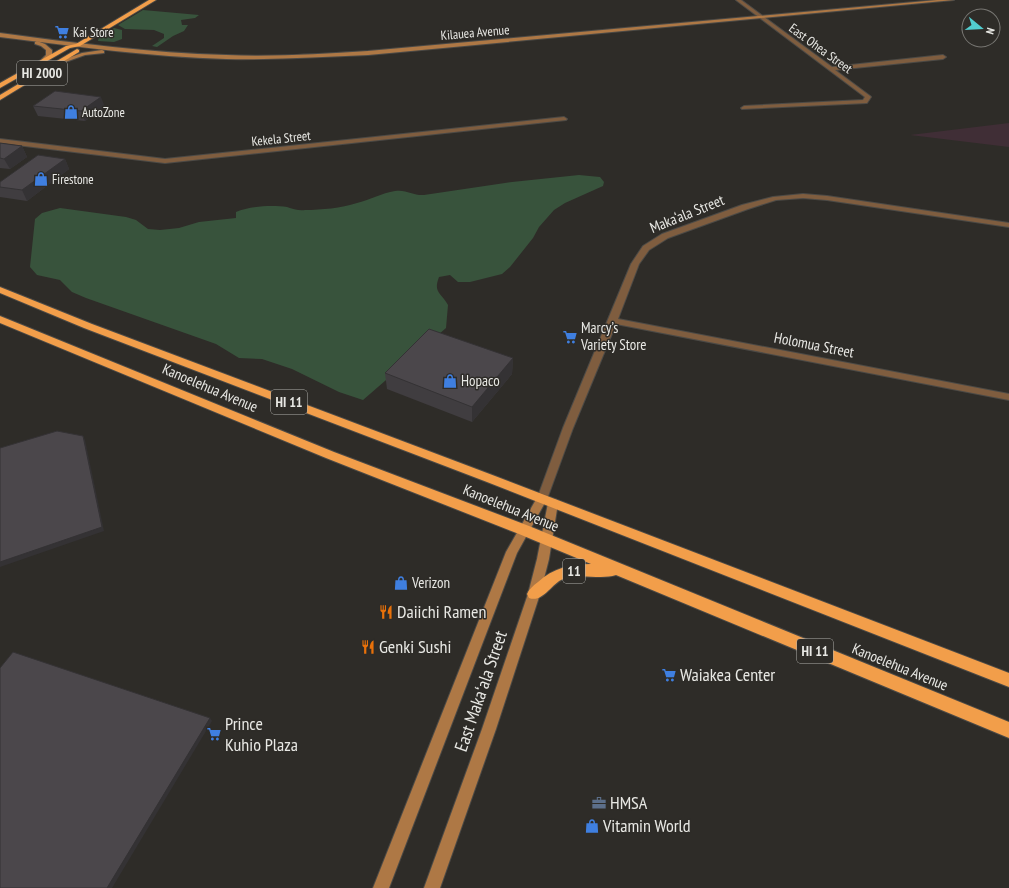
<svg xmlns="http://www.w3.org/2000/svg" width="1009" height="888" font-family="'PT Sans Narrow',sans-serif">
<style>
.education{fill:#402e36}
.green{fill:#38533c}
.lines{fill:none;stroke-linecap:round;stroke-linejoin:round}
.street-casing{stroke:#4c4a46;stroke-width:2}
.secondary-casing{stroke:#4c4a46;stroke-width:2}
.highway-casing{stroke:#4c4a46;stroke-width:2}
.street{fill:#7f5d3f;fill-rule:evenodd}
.secondary{fill:#ae7845;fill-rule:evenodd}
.highway{fill:#f29e4a;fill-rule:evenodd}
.wall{fill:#403d40}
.shaded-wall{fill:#343234}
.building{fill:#4b474b;stroke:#343234}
.labels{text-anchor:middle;stroke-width:3;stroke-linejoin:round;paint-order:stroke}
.far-poi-label{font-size:13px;fill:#e8e8e4;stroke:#2e2c28;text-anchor:start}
.far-street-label{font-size:13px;fill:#e8e8e4;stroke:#2e2c28}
.shield{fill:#2e2c28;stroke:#b0b0ac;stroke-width:1}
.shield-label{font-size:14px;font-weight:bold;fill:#e8e8e4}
.street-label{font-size:15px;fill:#e8e8e4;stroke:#2e2c28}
.poi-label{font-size:15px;fill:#e8e8e4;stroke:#2e2c28;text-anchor:start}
.near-poi-label{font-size:18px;fill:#e8e8e4;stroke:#2e2c28;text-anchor:start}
.near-street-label{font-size:18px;fill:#e8e8e4;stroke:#2e2c28}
</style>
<rect width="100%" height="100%" fill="#2e2c28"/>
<polygon class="education" points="1009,123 1009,147 910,135"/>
<g class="green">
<polygon points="143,10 199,15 195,18 181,20 182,25 188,25 184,31 173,36 157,47 152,46 164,38 164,34 154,30 125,29 118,25"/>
<polygon points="114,28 122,30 122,39 114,42 98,41 99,37"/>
<path d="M 579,175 L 600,177 L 604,182 L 603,186 L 565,203 L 554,210 L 539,227 L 533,238 L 510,267 L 502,274 L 470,282 L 458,282 L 450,275 L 439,277 C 433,293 441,292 448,305 L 446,328 L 363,400 L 339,392 L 292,369 L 262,359 L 239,358 L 216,344 L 86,298 L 72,292 L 60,280 L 37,275 L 30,267 L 35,219 L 42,213 L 60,208 L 126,217 L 136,220 L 148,229 L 160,230 L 179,228 L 199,222 L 236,218 L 236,212 C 250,206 272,205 287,207 C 293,209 299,211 305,210 C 322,210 341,208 357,203 C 369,200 382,193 395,191 C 406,189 414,196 424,195 L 512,182 Z"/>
</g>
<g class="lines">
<defs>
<g id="street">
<polygon points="736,0 741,0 832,67 943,55 946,57 943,59 835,70 870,96 871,97 867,103 742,109 741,108 744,106 863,100 865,97"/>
<polygon points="564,117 567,119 566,120 165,163 0,143 0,139 165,159"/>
<polygon points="803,194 827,196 1009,223 1009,227 827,200 803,198 776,200 748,209 668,238 649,250 639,264 618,319 1009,394 1009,400 616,324 573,428 547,499 546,502 538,502 537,499 563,428 631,264 643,246 662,234 742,205 773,197"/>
</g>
<g id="secondary">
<path d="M 937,0 L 954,0 L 368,55 C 321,57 273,60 226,59 C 150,57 75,46 0,37 L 0,33 C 75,43 150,53 226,55 C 273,57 321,54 368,51 Z"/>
<polygon points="37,41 45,44 52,50 52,55 45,62 40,61 46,55 46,50 41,46 35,44 35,42"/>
<polygon points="102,50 104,51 104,53 85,55 57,65 54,63 82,53"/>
<polygon points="542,495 546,496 547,499 517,553 389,888 373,888 506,552 538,496"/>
<polygon points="553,499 557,500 558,503 549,559 540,594 496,729 440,888 424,888 482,729 528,594 537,559 548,503 549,500"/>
</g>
<g id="highway">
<polygon points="149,0 156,0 80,46 70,48 0,88 0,83 66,46 76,44"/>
<polygon points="77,49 79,50 79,52 0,100 0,95"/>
<polygon points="0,287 92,324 495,476 1009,673 1009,687 487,482 84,328 0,293"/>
<path d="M 0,316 L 334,452 L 529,526 L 1009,722 L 1009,738 L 616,575 C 601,580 580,573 563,579 C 551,584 543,603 529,598 L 527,594 C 529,589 533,586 538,582 C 553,568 571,564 591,564 L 519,534 L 326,458 L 0,323 Z"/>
</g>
</defs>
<use href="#street" class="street-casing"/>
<use href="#secondary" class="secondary-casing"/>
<use href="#highway" class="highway-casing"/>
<use href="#street" class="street"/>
<use href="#secondary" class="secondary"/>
<use href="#highway" class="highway"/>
</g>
<g class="wall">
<polygon points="33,106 105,107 85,121 38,116"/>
<polygon points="0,143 22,146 27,157 10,169 0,168"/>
<polygon points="65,159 69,169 27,201 0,197 0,182"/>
<polygon points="513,358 512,374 472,422 387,389 385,373"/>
</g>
<g class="shaded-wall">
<polygon points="101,97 105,107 85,121 81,111"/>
<polygon points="22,146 27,157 10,169 4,159"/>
<polygon points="65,159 69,169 27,201 22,190"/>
<polygon points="513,358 512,374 472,422 472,407"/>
<polygon points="83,436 85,440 104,531 0,567 0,562"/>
<polygon points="210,718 212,721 112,888 107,888"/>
</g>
<g class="building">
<polygon points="55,91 101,97 81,111 33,106"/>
<polygon points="0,143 22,146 4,159 0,158"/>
<polygon points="38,155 65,159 22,190 0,187 0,182"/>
<polygon points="429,329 513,358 472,407 385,373"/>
<polygon points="57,431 83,436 102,527 0,562 0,448"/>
<polygon points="13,652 210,718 107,888 0,888 0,668"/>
</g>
<defs>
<symbol id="supermarket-bare" viewBox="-9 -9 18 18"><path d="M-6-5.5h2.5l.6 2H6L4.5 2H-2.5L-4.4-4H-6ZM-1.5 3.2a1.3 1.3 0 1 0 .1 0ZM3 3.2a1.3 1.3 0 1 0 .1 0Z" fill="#3f7fe0" stroke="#2e2c28" stroke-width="2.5" paint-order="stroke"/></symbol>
<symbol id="shop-bare" viewBox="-9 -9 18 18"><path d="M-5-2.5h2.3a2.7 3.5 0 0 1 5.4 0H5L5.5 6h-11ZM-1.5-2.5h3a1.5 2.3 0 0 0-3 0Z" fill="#3f7fe0" stroke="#2e2c28" stroke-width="2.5" paint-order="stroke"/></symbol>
<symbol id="restaurant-bare" viewBox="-9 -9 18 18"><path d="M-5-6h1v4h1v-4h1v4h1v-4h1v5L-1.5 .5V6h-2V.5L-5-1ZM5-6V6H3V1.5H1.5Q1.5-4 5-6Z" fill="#e8710a" stroke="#2e2c28" stroke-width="2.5" paint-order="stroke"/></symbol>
<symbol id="office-bare" viewBox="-9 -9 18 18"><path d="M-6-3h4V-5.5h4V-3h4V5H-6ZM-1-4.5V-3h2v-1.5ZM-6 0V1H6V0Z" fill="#5c6f8a" stroke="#2e2c28" stroke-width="2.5" paint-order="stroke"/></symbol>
</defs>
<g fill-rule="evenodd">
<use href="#supermarket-bare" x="52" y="22" width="20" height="20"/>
<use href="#shop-bare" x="61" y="102" width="20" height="20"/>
<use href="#shop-bare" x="31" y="169" width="20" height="20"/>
<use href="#supermarket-bare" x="560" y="327" width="20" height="20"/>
<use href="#shop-bare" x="440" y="371" width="20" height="20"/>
<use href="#shop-bare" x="391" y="573" width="20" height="20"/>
<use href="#restaurant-bare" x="376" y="602" width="20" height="20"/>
<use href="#restaurant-bare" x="358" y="637" width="20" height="20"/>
<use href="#supermarket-bare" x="659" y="665" width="20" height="20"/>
<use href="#supermarket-bare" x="204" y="724" width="20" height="20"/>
<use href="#office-bare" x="589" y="793" width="20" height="20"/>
<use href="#shop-bare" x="582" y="816" width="20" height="20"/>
</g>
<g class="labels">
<g class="far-poi-label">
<text x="73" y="37">Kai Store</text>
<text x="82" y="117">AutoZone</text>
<text x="52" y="184">Firestone</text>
</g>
<g class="far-street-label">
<text transform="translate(475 32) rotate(-5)" y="5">Kilauea Avenue</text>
<text transform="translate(821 48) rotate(36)" y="5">East Ohea Street</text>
<text transform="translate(281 138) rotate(-6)" y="5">Kekela Street</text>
</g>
<g class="shield">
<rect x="17" y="61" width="50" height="24" rx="3"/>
<rect x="271" y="390" width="36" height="24" rx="3"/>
<rect x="563" y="559" width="22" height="24" rx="3"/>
<rect x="797" y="639" width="36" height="24" rx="3"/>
</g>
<g class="shield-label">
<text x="42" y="78">HI 2000</text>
<text x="289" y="407">HI 11</text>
<text x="574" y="576">11</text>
<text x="815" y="656">HI 11</text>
</g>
<g class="street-label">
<text transform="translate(687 214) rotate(-22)" y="5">Maka‘ala Street</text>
<text transform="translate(814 345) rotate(11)" y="5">Holomua Street</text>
<text transform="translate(210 388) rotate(23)" y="5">Kanoelehua Avenue</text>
<text transform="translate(511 508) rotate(22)" y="5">Kanoelehua Avenue</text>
<text transform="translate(900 667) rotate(22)" y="5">Kanoelehua Avenue</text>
</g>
<g class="poi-label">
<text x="581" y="333">Marcy’s<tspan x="581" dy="17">Variety Store</tspan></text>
<text x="461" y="386">Hopaco</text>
<text x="412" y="588">Verizon</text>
</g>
<g class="near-poi-label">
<text x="397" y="618">Daiichi Ramen</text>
<text x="379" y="653">Genki Sushi</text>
<text x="680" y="681">Waiakea Center</text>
<text x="225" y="730">Prince<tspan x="225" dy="21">Kuhio Plaza</tspan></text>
<text x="610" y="809">HMSA</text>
<text x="603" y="832">Vitamin World</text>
</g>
<g class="near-street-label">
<text transform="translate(481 691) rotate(-71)" y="6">East Makaʻala Street</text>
</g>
</g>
<g transform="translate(981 28) rotate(108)"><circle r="19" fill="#2e2c28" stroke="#787773"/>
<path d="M0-3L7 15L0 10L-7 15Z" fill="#52cdcf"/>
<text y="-6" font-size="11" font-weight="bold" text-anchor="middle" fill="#e8e8e4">N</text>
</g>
</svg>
